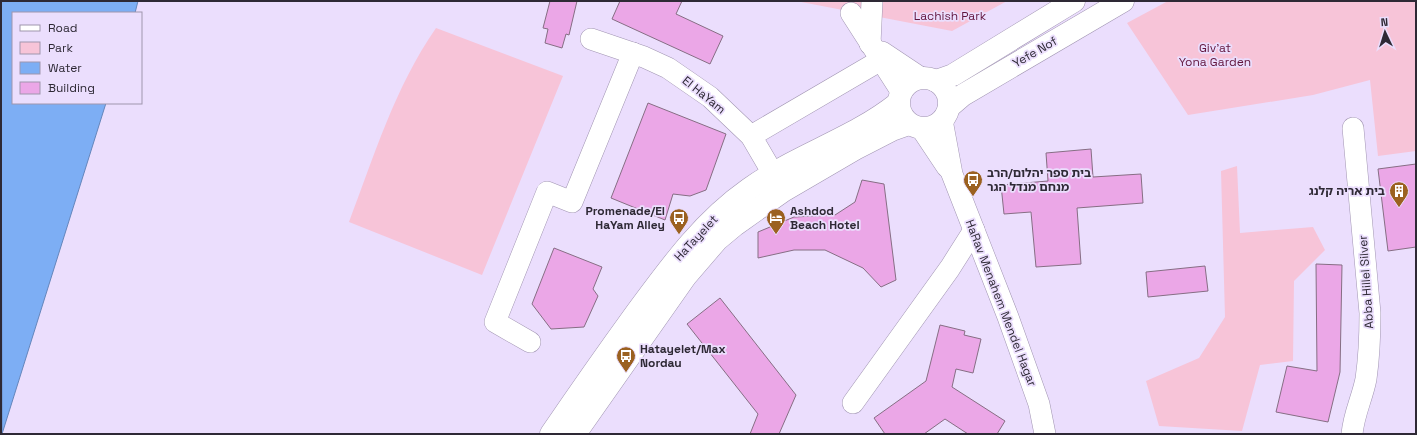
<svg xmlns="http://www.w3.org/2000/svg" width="1417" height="435" font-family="'Space Grotesk','Noto Sans Hebrew',sans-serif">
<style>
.green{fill:#f7c4d8}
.water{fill:#7daef4;stroke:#6586bb}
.building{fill:#eba7e7;stroke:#866e84}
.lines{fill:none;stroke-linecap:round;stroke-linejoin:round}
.minor-casing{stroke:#a195b2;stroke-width:22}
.major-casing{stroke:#a195b2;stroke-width:23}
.minor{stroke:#fff;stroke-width:21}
.major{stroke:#fff;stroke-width:22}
.labels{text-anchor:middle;stroke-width:3.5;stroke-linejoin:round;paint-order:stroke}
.park-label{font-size:12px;fill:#61153d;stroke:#ebdefd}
.street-label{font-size:12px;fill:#2e2935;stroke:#ebdefd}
.poi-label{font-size:12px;font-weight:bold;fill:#2e2935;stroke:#ebdefd;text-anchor:start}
</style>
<rect width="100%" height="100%" fill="#ebdefd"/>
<g class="green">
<polygon points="796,1 1007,1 952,31"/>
<polygon points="1168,1 1416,1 1416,151 1378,156 1370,80 1313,95 1188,115 1127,23"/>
<path d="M 436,28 L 563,76 L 482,275 L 349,222 C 374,156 395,87 436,28 Z"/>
<polygon points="1237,166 1240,233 1313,227 1325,250 1294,281 1293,361 1260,365 1242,431 1159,426 1146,381 1199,358 1225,317 1221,171"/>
</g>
<polygon class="water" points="1,1 138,1 135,13 13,13 13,103 106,103 2,434"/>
<g class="building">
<polygon points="550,1 577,1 569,35 566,34 562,48 545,43 548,29 543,28"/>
<polygon points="620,1 682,1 676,14 723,36 710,64 612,19"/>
<polygon points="648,103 726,134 706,190 690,196 673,194 665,220 611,198"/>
<polygon points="1091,149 1093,177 1141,174 1143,203 1077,208 1081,264 1036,267 1031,212 1004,214 1001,185 1048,181 1046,153"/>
<polygon points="1416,164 1416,247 1388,251 1378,169"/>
<polygon points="862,180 884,184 896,280 881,287 863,268 825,250 794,250 758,258 758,232 794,217 835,215 855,202"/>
<polygon points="554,248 602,267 593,289 598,296 584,327 551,329 532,304"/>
<polygon points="1316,264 1342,265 1340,372 1328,422 1276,412 1287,366 1317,371"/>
<polygon points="1205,266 1208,291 1148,297 1146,272"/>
<polygon points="720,298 796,395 779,434 750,434 758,414 687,324"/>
<polygon points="940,325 965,331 964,335 981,339 973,373 956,369 952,387 1005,421 997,434 968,434 945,419 924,434 885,434 874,418 926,381"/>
</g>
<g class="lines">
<defs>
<g id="minor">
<polyline points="851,13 901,91"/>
<polyline points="591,39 644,57 668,68 710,97 751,136 782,189"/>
<polyline points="870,44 872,1"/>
<polyline points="882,52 921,78"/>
<polyline points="942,120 952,174 1008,317 1039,404 1045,434"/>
<polyline points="921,128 947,167"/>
<polyline points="751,136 881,60"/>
<polyline points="530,342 495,322 547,192 572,202 633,53"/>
<polyline points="853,403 950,268 974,230"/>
<path d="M 1352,434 C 1354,413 1362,399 1366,379 C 1369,358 1370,335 1370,313 L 1353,128"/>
</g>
<g id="major">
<circle cx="924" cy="103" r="25"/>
<polyline points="936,81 953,75 1074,1"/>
<polyline points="949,107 963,95 1123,1"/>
<path d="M 551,434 C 579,393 607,353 636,313 C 670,267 702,222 749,189 C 796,155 853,139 898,103"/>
<polyline points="575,434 686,276 717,240 735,225 783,191 855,149 892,130 909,124"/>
</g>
</defs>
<use href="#minor" class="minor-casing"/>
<use href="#major" class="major-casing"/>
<use href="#minor" class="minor"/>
<use href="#major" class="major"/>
</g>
<defs>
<symbol id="bus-pin" viewBox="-11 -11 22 30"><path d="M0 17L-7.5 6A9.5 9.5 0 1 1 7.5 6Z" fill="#9b6120" stroke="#ebdefd"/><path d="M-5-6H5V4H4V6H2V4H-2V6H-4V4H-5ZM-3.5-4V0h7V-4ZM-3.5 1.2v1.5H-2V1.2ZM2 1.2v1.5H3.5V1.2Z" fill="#fff"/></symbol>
<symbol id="building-pin" viewBox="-11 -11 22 30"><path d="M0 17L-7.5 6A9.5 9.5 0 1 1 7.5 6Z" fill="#9b6120" stroke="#ebdefd"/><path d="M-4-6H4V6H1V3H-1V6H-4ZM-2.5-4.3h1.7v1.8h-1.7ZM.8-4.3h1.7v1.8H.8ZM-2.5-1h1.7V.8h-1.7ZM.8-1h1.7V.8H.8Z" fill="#fff"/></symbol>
<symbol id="hotel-pin" viewBox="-11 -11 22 30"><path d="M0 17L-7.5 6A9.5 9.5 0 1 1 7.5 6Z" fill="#9b6120" stroke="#ebdefd"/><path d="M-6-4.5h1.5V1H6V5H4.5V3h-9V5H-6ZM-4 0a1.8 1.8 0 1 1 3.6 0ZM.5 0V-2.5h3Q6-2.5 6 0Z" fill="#fff"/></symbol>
</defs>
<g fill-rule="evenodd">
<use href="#bus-pin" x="962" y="169" width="22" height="30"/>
<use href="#building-pin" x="1388" y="180" width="22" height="30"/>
<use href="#bus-pin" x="668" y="207" width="22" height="30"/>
<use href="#hotel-pin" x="765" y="207" width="22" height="30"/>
<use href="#bus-pin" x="615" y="345" width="22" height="30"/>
</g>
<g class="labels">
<g class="park-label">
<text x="950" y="20">Lachish Park</text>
<text x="1215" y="52">Giv'at<tspan x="1215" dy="14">Yona Garden</tspan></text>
</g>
<g class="street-label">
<text transform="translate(1035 52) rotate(-30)" y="4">Yefe Nof</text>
<text transform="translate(704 95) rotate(39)" y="4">El HaYam</text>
<text transform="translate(696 238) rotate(-47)" y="4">HaTayelet</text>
<text transform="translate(1366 282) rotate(-94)" y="4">Abba Hillel Silver</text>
<text transform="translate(1001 303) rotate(69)" y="4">HaRav Menahem Mendel Hagar</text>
</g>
<g class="poi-label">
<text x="987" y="177">בית ספר יהלום/הרב<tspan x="987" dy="14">מנחם מנדל הגר</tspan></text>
<text x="1385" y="195" text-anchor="end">בית אריה קלנג</text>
<text x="665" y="215" text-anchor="end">Promenade/El<tspan x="665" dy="14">HaYam Alley</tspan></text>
<text x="790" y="215">Ashdod<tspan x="790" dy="14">Beach Hotel</tspan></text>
<text x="640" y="353">Hatayelet/Max<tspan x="640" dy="14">Nordau</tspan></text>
</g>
</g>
<rect width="1417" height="435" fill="none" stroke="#2e2935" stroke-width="4"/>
<rect x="12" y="12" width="130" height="92" fill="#ebdefd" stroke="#9f96ad"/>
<rect x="20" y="25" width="20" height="6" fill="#ffffff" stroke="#9f96ad"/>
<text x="48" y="32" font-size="12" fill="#2e2935">Road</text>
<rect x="20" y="42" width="20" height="12" fill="#f7c4d8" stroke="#9f96ad"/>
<text x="48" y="52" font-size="12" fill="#2e2935">Park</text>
<rect x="20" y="62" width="20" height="12" fill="#7daef4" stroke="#9f96ad"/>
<text x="48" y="72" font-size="12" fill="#2e2935">Water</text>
<rect x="20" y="82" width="20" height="12" fill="#eba7e7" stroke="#9f96ad"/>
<text x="48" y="92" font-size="12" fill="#2e2935">Building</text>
<g transform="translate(1385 32) rotate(356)" stroke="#ebdefd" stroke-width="3" paint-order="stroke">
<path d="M0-3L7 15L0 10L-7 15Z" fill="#2e2935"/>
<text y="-6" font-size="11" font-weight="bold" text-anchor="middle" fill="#2e2935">N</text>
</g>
</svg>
